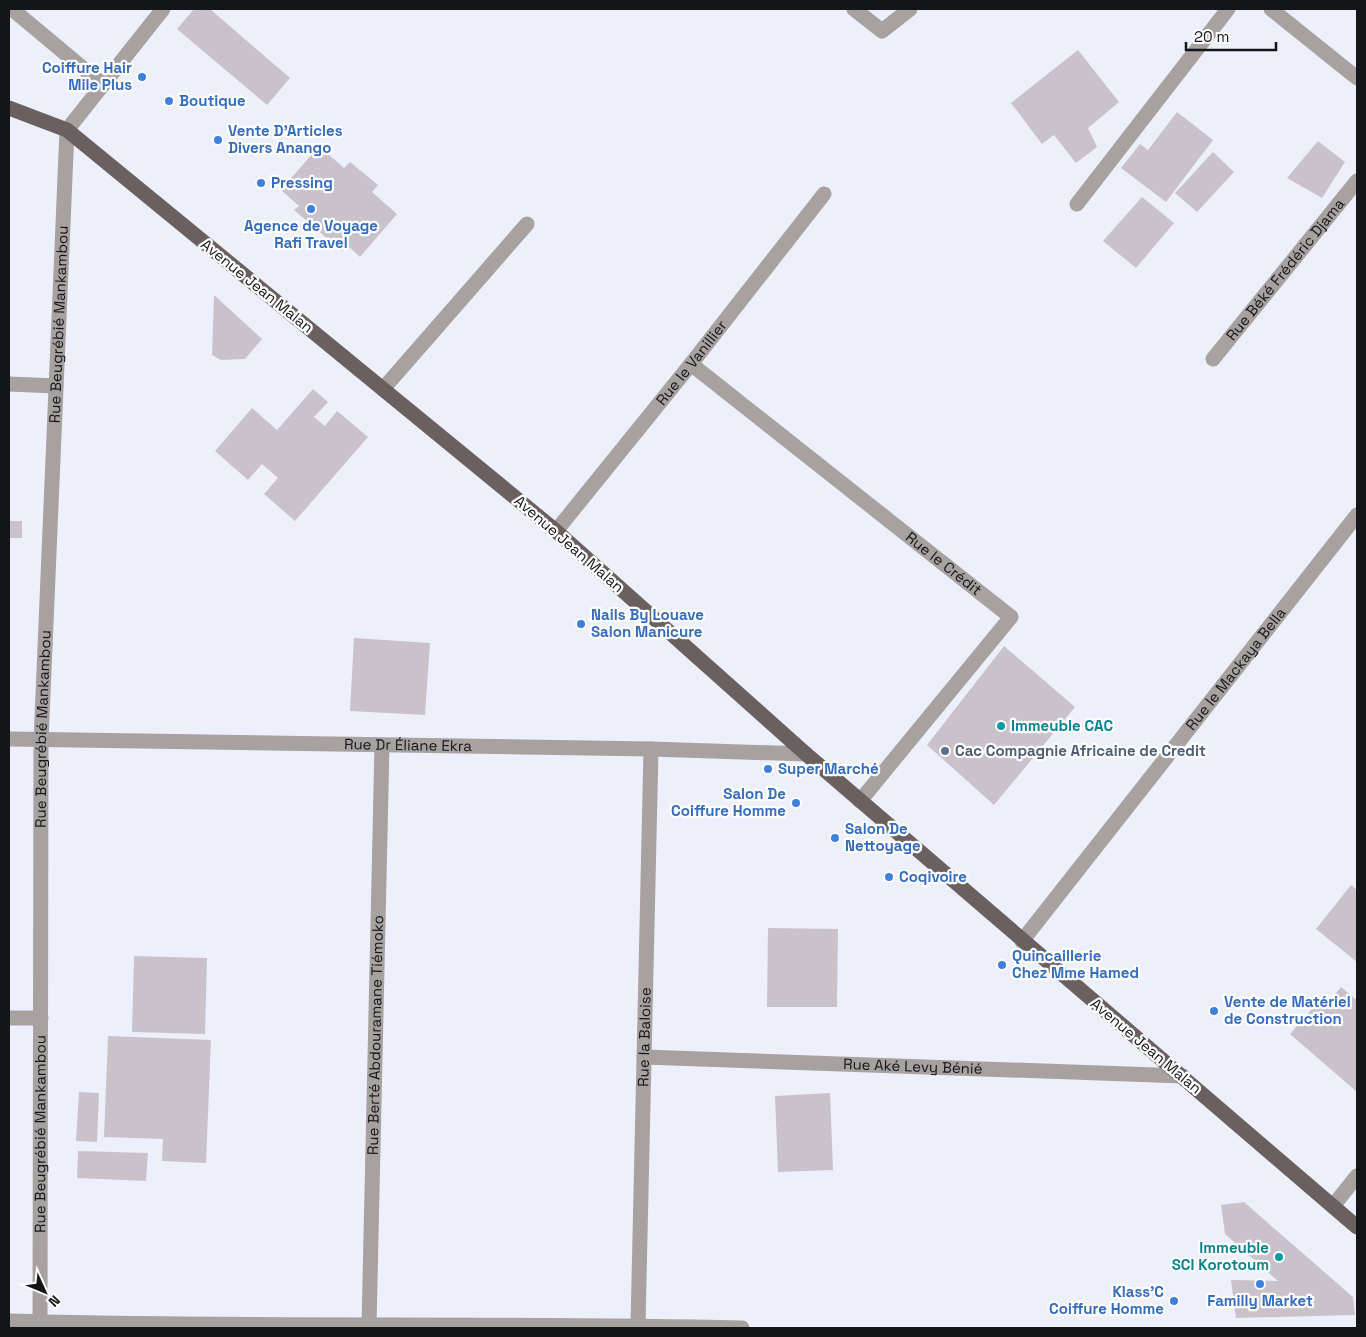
<svg xmlns="http://www.w3.org/2000/svg" width="1366" height="1337" font-family="'Space Grotesk',sans-serif">
<style>
.building{fill:#cac2cb}
.lines{fill:none;stroke-linecap:round;stroke-linejoin:round}
.minor{stroke:#a7a1a0;stroke-width:15}
.major{stroke:#6a605f;stroke-width:15}
.shop-dot{fill:#3f7fe0;stroke:#fefefe;stroke-width:2}
.culture-dot{fill:#0f9aa8;stroke:#fefefe;stroke-width:2}
.service-dot{fill:#5c6f8a;stroke:#fefefe;stroke-width:2}
.labels{text-anchor:middle;stroke-width:4.5;stroke-linejoin:round;paint-order:stroke}
.shop-label{font-size:15px;font-weight:bold;fill:#366cbe;stroke:#fefefe;text-anchor:start}
.street-label{font-size:15px;fill:#141519;stroke:#fefefe}
.culture-label{font-size:15px;font-weight:bold;fill:#0d838f;stroke:#fefefe;text-anchor:start}
.service-label{font-size:15px;font-weight:bold;fill:#4e5e75;stroke:#fefefe;text-anchor:start}
</style>
<rect width="100%" height="100%" fill="#edf0fb"/>
<g class="building">
<polygon points="194,9 210,9 290,78 267,105 177,29"/>
<polygon points="1078,50 1119,102 1088,128 1097,147 1076,163 1054,135 1042,144 1011,103"/>
<polygon points="1177,112 1213,140 1166,202 1121,168 1140,144 1148,150"/>
<polygon points="1318,141 1345,162 1322,198 1287,178"/>
<polygon points="319,146 344,168 350,162 378,185 372,192 397,214 360,257 347,245 342,251 294,210 299,206 281,190"/>
<polygon points="1213,152 1234,172 1197,212 1175,193"/>
<polygon points="1142,197 1174,223 1136,268 1103,241"/>
<polygon points="214,295 262,339 245,359 221,360 212,355"/>
<polygon points="313,389 328,402 314,417 325,426 337,411 368,437 295,521 264,494 278,478 262,464 248,480 215,451 252,408 277,430"/>
<rect x="9" y="521" width="13" height="17"/>
<polygon points="354,638 430,643 425,715 350,711"/>
<polygon points="1004,646 1075,707 994,805 927,745"/>
<polygon points="1351,885 1357,890 1357,962 1316,929"/>
<polygon points="768,928 838,929 837,1007 767,1007"/>
<polygon points="134,956 207,958 205,1034 132,1032"/>
<polygon points="1341,987 1355,999 1357,998 1357,1092 1290,1034 1317,1003 1324,1008"/>
<polygon points="108,1036 211,1040 206,1163 162,1161 163,1139 104,1137"/>
<polygon points="79,1092 99,1093 97,1142 76,1141"/>
<polygon points="830,1093 833,1170 778,1172 775,1096"/>
<polygon points="78,1151 148,1153 146,1181 77,1178"/>
<polygon points="1244,1202 1353,1297 1355,1315 1236,1318 1231,1280 1278,1281 1225,1234 1221,1205"/>
</g>
<g class="lines">
<g class="minor">
<polyline points="12,9 103,85"/>
<polyline points="854,9 882,31 910,9"/>
<polyline points="1271,9 1357,78"/>
<polyline points="1077,204 1228,9"/>
<path id="s1" d="M 1213,359 L 1357,181"/>
<path id="s2" d="M 691,364 L 1011,617 L 860,801"/>
<polyline points="9,384 56,386"/>
<polyline points="383,389 527,224"/>
<path id="s3" d="M 556,531 L 691,364 L 824,194"/>
<path id="s4" d="M 9,739 L 651,749 L 806,754"/>
<path id="s5" d="M 1022,941 L 1357,515"/>
<polyline points="9,1018 41,1018"/>
<path id="s6" d="M 644,1057 L 1183,1076"/>
<polyline points="1333,1206 1357,1176"/>
<path d="M 9,1321 C 253,1328 497,1322 742,1328"/>
<path id="s7" d="M 638,1325 L 651,749"/>
<path id="s8" d="M 369,1326 L 382,745"/>
<path id="s9" d="M 40,1328 L 41,741 L 67,130 L 163,9"/>
</g>
<polyline class="major" points="9,108 67,130 556,531 806,754 1357,1227"/>
</g>
<g class="shop-dot">
<circle cx="142" cy="77" r="5"/>
<circle cx="169" cy="101" r="5"/>
<circle cx="218" cy="140" r="5"/>
<circle cx="261" cy="183" r="5"/>
<circle cx="311" cy="209" r="5"/>
<circle cx="581" cy="624" r="5"/>
<circle cx="768" cy="769" r="5"/>
<circle cx="796" cy="803" r="5"/>
<circle cx="835" cy="838" r="5"/>
<circle cx="889" cy="877" r="5"/>
<circle cx="1002" cy="965" r="5"/>
<circle cx="1214" cy="1011" r="5"/>
<circle cx="1260" cy="1284" r="5"/>
<circle cx="1174" cy="1301" r="5"/>
</g>
<g class="culture-dot">
<circle cx="1001" cy="726" r="5"/>
<circle cx="1279" cy="1257" r="5"/>
</g>
<circle class="service-dot" cx="945" cy="751" r="5"/>
<g class="labels">
<g class="shop-label">
<text x="132" y="73" text-anchor="end">Coiffure Hair<tspan x="132" dy="17">Mile Plus</tspan></text>
<text x="179" y="106">Boutique</text>
<text x="228" y="136">Vente D'Articles<tspan x="228" dy="17">Divers Anango</tspan></text>
<text x="271" y="188">Pressing</text>
<text x="311" y="231" text-anchor="middle">Agence de Voyage<tspan x="311" dy="17">Rafi Travel</tspan></text>
<text x="591" y="620">Nails By Louave<tspan x="591" dy="17">Salon Manicure</tspan></text>
<text x="778" y="774">Super Marché</text>
<text x="786" y="799" text-anchor="end">Salon De<tspan x="786" dy="17">Coiffure Homme</tspan></text>
<text x="845" y="834">Salon De<tspan x="845" dy="17">Nettoyage</tspan></text>
<text x="899" y="882">Coqivoire</text>
<text x="1012" y="961">Quincaillerie<tspan x="1012" dy="17">Chez Mme Hamed</tspan></text>
<text x="1224" y="1007">Vente de Matériel<tspan x="1224" dy="17">de Construction</tspan></text>
<text x="1164" y="1297" text-anchor="end">Klass'C<tspan x="1164" dy="17">Coiffure Homme</tspan></text>
<text x="1260" y="1306" text-anchor="middle">Familly Market</text>
</g>
<g class="street-label">
<text dy="5" stroke="none"><textPath href="#s1" startOffset="115">Rue Béké Frédéric Djama</textPath></text>
<text transform="translate(257 286) rotate(39)" y="5">Avenue Jean Malan</text>
<text dy="5" stroke="none"><textPath href="#s9" startOffset="1004">Rue Beugrébié Mankambou</textPath></text>
<text dy="5" stroke="none"><textPath href="#s3" startOffset="216">Rue le Vanillier</textPath></text>
<text transform="translate(569 544) rotate(41)" y="5">Avenue Jean Malan</text>
<text dy="5" stroke="none"><textPath href="#s2" startOffset="322">Rue le Crédit</textPath></text>
<text dy="5" stroke="none"><textPath href="#s5" startOffset="346">Rue le Mackaya Bella</textPath></text>
<text dy="5" stroke="none"><textPath href="#s9" startOffset="599">Rue Beugrébié Mankambou</textPath></text>
<text dy="5" stroke="none"><textPath href="#s4" startOffset="399">Rue Dr Éliane Ekra</textPath></text>
<text dy="5" stroke="none"><textPath href="#s8" startOffset="291">Rue Berté Abdouramane Tiémoko</textPath></text>
<text dy="5" stroke="none"><textPath href="#s7" startOffset="288">Rue la Baloise</textPath></text>
<text transform="translate(1146 1046) rotate(40)" y="5">Avenue Jean Malan</text>
<text dy="5" stroke="none"><textPath href="#s6" startOffset="269">Rue Aké Levy Bénié</textPath></text>
<text dy="5" stroke="none"><textPath href="#s9" startOffset="194">Rue Beugrébié Mankambou</textPath></text>
</g>
<g class="culture-label">
<text x="1011" y="731">Immeuble CAC</text>
<text x="1269" y="1253" text-anchor="end">Immeuble<tspan x="1269" dy="17">SCI Korotoum</tspan></text>
</g>
<g class="service-label">
<text x="955" y="756">Cac Compagnie Africaine de Credit</text>
</g>
</g>
<rect width="1366" height="1337" fill="none" stroke="#141519" stroke-width="20"/>
<g transform="translate(45 1292) rotate(134)" stroke="#fefefe" stroke-width="4" paint-order="stroke">
<path d="M0-4L9 19L0 12L-9 19Z" fill="#141519"/>
<text y="-8" font-size="14" font-weight="bold" text-anchor="middle" fill="#141519">N</text>
</g>
<path d="M1186 42v8h90v-8" fill="none" stroke="#141519" stroke-width="2.5"/>
<text x="1194" y="42" font-size="15" fill="#141519" stroke="#fefefe" stroke-width="4" paint-order="stroke">20 m</text>
</svg>
